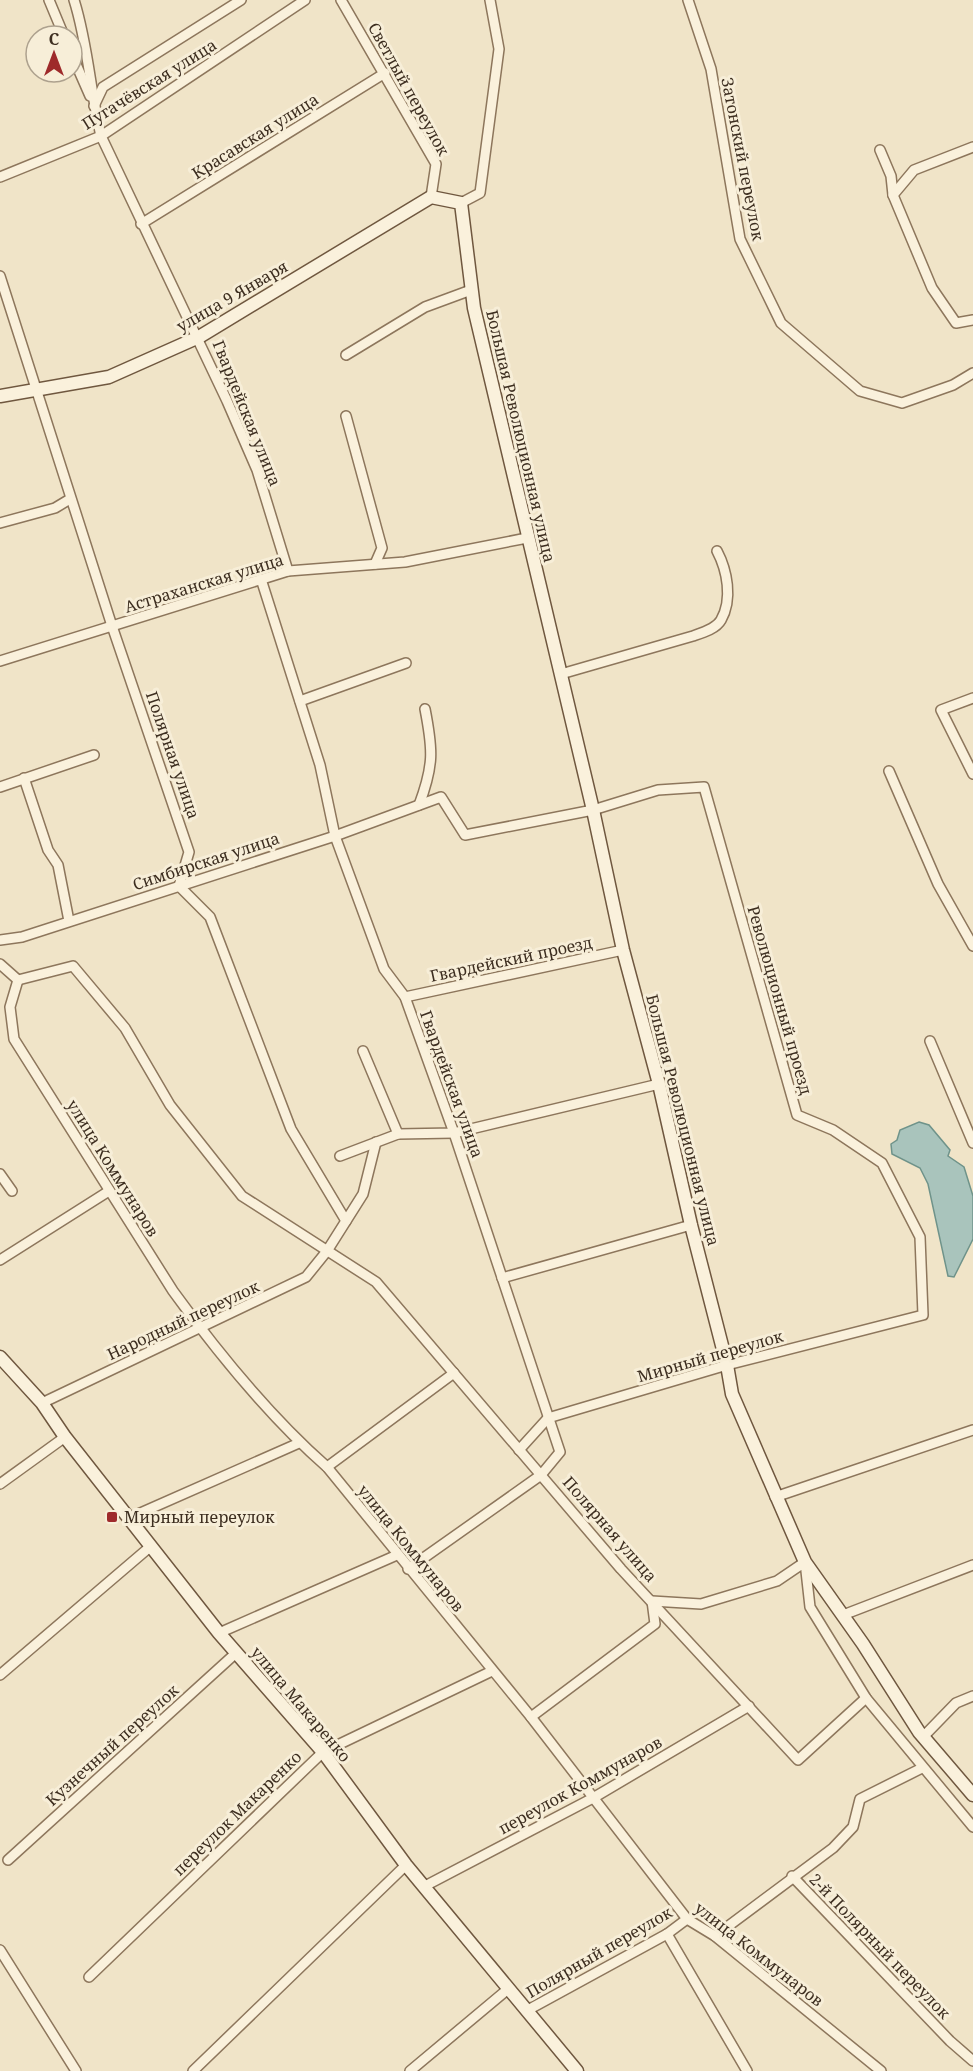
<svg xmlns="http://www.w3.org/2000/svg" width="973" height="2071" font-family="'Noto Serif',serif">
<style>
.water{fill:#a9c4bc;stroke:#6f938a;stroke-width:1.5}
.lines{fill:none;stroke-linecap:round;stroke-linejoin:round}
.street-casing{stroke:#8d765c;stroke-width:12}
.secondary-casing{stroke:#6f573f;stroke-width:15}
.street{stroke:#faf1dc;stroke-width:9}
.secondary{stroke:#faf1dc;stroke-width:12}
.poi-dot{fill:#9e2a2b;stroke:#f7eed8;stroke-width:2}
.labels{text-anchor:middle;stroke-width:6;stroke-linejoin:round;paint-order:stroke}
.street-label{font-size:16px;fill:#3d2e20;stroke:#f7eed8}
.poi-label{font-size:16px;fill:#3d2e20;stroke:#f7eed8;text-anchor:start}
</style>
<rect width="100%" height="100%" fill="#f0e4c8"/>
<polygon class="water" points="919,1122 929,1125 950,1150 948,1156 964,1167 973,1196 973,1239 954,1277 948,1276 928,1184 920,1168 892,1154 891,1144 897,1140 900,1130"/>
<g class="lines">
<defs>
<g id="street">
<polyline points="49,0 64,36"/>
<path d="M 74,0 C 88,44 90,90 101,136 L 227,401 L 257,470 L 288,571"/>
<polyline points="341,0 436,164 431,197"/>
<polyline points="688,0 711,69 740,239 781,323 860,391 902,403 953,385 973,373"/>
<polyline points="72,55 90,96"/>
<polyline points="94,106 103,87 241,0"/>
<polyline points="880,150 891,176 893,195 932,288 956,323 973,320"/>
<polyline points="0,177 101,136 305,0"/>
<polyline points="893,195 914,170 973,147"/>
<polyline points="461,203 480,193 499,49 490,0"/>
<polyline points="141,224 385,73"/>
<polyline points="0,276 112,626 189,852 179,886 210,917 291,1129 346,1221"/>
<polyline points="346,355 425,307 471,290"/>
<polyline points="346,416 382,548 375,564"/>
<polyline points="0,523 55,508 70,499"/>
<polyline points="261,579 320,765 335,836 384,969 405,997 454,1133 560,1452 541,1475 408,1569"/>
<polyline points="0,661 288,571 405,562 527,538"/>
<path d="M 561,674 L 693,636 C 702,633 716,629 721,620 C 733,599 727,570 717,551"/>
<polyline points="973,698 941,710 973,774"/>
<polyline points="300,701 406,663"/>
<polyline points="889,771 938,884 973,946"/>
<polyline points="24,778 48,850 58,865 69,921"/>
<polyline points="0,787 94,755"/>
<path d="M 419,805 C 434,765 433,750 425,709"/>
<polyline points="0,940 22,937 335,836 441,797 465,835 593,810 658,790 704,787 797,1115 833,1130 882,1163 920,1237 923,1315 727,1365 548,1418 519,1450"/>
<path d="M 0,964 L 18,980 L 10,1007 L 14,1039 L 173,1291 C 218,1353 269,1416 327,1467 L 531,1717 L 687,1919 L 715,1936 L 881,2071"/>
<polyline points="18,980 73,966 125,1028 170,1105 242,1196 376,1282 621,1569 798,1760 866,1698"/>
<polyline points="405,997 623,950"/>
<polyline points="930,1041 973,1143"/>
<polyline points="363,1051 398,1134"/>
<polyline points="340,1156 398,1134 454,1133 659,1084"/>
<polyline points="0,1174 12,1191"/>
<polyline points="0,1260 109,1191"/>
<polyline points="502,1278 691,1225"/>
<polyline points="42,1403 306,1277 327,1251 363,1194 376,1142"/>
<polyline points="327,1467 454,1373"/>
<polyline points="0,1484 65,1437"/>
<polyline points="775,1497 973,1430"/>
<polyline points="129,1518 299,1443"/>
<polyline points="843,1615 973,1565"/>
<polyline points="219,1633 397,1555"/>
<polyline points="0,1675 151,1546"/>
<polyline points="531,1717 655,1624 652,1601 701,1604 777,1581 805,1562 810,1607 866,1698 973,1827"/>
<polyline points="923,1737 956,1703 973,1696"/>
<polyline points="8,1860 236,1653"/>
<polyline points="792,1876 950,2041 973,2061"/>
<polyline points="425,1886 593,1798 749,1706"/>
<polyline points="667,1934 747,2071"/>
<polyline points="715,1936 833,1848 853,1827 860,1799 922,1768"/>
<polyline points="0,1950 76,2071"/>
<polyline points="89,1977 323,1752 492,1671"/>
<polyline points="526,2011 667,1934 687,1919"/>
<polyline points="193,2071 406,1865"/>
<polyline points="410,2071 508,1989"/>
</g>
<g id="secondary">
<polyline points="0,396 109,377 199,337 431,197 461,203 474,308 593,810 623,950 659,1084 691,1225 727,1365 732,1394 805,1562 863,1644 919,1732 973,1795"/>
<polyline points="0,1357 42,1403 65,1437 219,1633 323,1752 406,1865 577,2071"/>
</g>
</defs>
<use href="#street" class="street-casing"/>
<use href="#secondary" class="secondary-casing"/>
<use href="#street" class="street"/>
<use href="#secondary" class="secondary"/>
</g>
<rect class="poi-dot" x="106" y="1511" width="12" height="12" rx="3"/>
<g class="labels">
<g class="street-label">
<text transform="translate(149 84) rotate(-32)" y="6">Пугачёвская улица</text>
<text transform="translate(409 89) rotate(61)" y="6">Светлый переулок</text>
<text transform="translate(255 136) rotate(-32)" y="6">Красавская улица</text>
<text transform="translate(743 159) rotate(79)" y="6">Затонский переулок</text>
<text transform="translate(232 296) rotate(-30)" y="6">улица 9 Января</text>
<text transform="translate(247 413) rotate(68)" y="6">Гвардейская улица</text>
<text transform="translate(521 436) rotate(77)" y="6">Большая Революционная улица</text>
<text transform="translate(204 583) rotate(-17)" y="6">Астраханская улица</text>
<text transform="translate(173 755) rotate(71)" y="6">Полярная улица</text>
<text transform="translate(206 861) rotate(-18)" y="6">Симбирская улица</text>
<text transform="translate(511 959) rotate(-12)" y="6">Гвардейский проезд</text>
<text transform="translate(780 1000) rotate(74)" y="6">Революционный проезд</text>
<text transform="translate(452 1084) rotate(70)" y="6">Гвардейская улица</text>
<text transform="translate(683 1120) rotate(76)" y="6">Большая Революционная улица</text>
<text transform="translate(113 1168) rotate(58)" y="6">улица Коммунаров</text>
<text transform="translate(183 1320) rotate(-25)" y="6">Народный переулок</text>
<text transform="translate(710 1356) rotate(-16)" y="6">Мирный переулок</text>
<text transform="translate(610 1529) rotate(49)" y="6">Полярная улица</text>
<text transform="translate(411 1548) rotate(51)" y="6">улица Коммунаров</text>
<text transform="translate(301 1704) rotate(50)" y="6">улица Макаренко</text>
<text transform="translate(112 1745) rotate(-42)" y="6">Кузнечный переулок</text>
<text transform="translate(580 1785) rotate(-29)" y="6">переулок Коммунаров</text>
<text transform="translate(237 1813) rotate(-44)" y="6">переулок Макаренко</text>
<text transform="translate(880 1946) rotate(46)" y="6">2-й Полярный переулок</text>
<text transform="translate(599 1952) rotate(-30)" y="6">Полярный переулок</text>
<text transform="translate(759 1954) rotate(38)" y="6">улица Коммунаров</text>
</g>
<g class="poi-label">
<text x="124" y="1523">Мирный переулок</text>
</g>
</g>
<g transform="translate(54 54)"><circle r="28" fill="#f7eed8" stroke="#ada18e" stroke-width="1.5"/>
<path d="M0-4.5L10 22L0 15L-10 22Z" fill="#9e2a2b"/>
<text y="-9" font-size="16" font-weight="bold" text-anchor="middle" fill="#3d2e20">С</text>
</g>
</svg>
